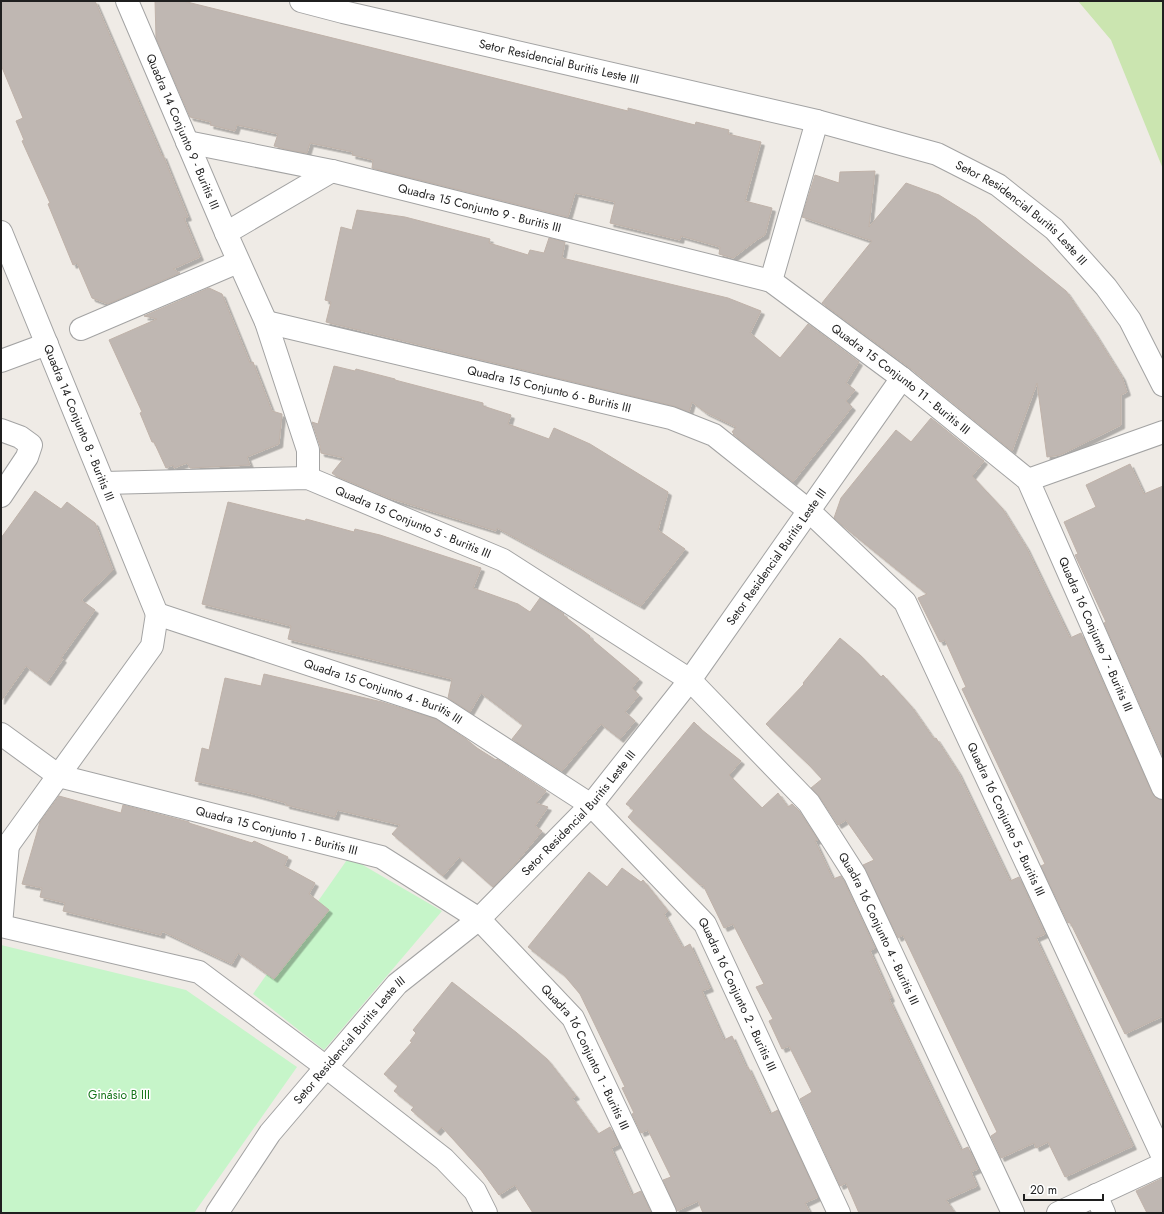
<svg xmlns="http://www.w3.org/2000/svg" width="1164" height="1214" font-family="Jost,sans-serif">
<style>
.grass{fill:#cbe5b0}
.park{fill:#c6f5c9}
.building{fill:#bfb7b2;stroke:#bfb2a9;filter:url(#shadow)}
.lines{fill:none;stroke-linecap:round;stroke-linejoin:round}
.street-casing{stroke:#a3a3a3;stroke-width:24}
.street{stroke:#fff;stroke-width:22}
.labels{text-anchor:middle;stroke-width:3;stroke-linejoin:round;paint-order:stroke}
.street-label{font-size:12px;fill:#1f1f1f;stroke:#fff}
.park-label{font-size:12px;fill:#15751a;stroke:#fff}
</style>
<defs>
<filter id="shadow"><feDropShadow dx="3.5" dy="3.5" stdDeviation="0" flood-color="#0004"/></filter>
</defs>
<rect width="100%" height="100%" fill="#efebe6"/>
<polygon class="grass" points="1078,1 1163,1 1163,169 1111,40"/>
<g class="park">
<polygon points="349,857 442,911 324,1050 253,994"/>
<polygon points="1,945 186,990 297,1067 194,1213 1,1213"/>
</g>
<g class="building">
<polygon points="1,1 95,1 162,156 163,155 188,217 184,218 200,257 173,269 180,273 108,304 92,298 77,263 73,265 48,204 50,203 22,141 24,140 16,121 23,118 1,65"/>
<polygon points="155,1 183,1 628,111 628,108 695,125 696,122 729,130 728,134 761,142 745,201 772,208 765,235 758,239 733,258 719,254 720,247 681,236 680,240 610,223 615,202 575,193 568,217 372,168 373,160 352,155 353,152 310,143 307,153 293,151 274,146 278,134 237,125 235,131 210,125 211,122 190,117 156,38"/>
<polygon points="875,171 869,227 906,183 939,195 976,218 1066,291 1094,332 1122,377 1127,392 1121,395 1121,425 1060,455 1047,457 1037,383 1012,451 910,368 822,303 872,241 802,217 815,175 839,183 840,172"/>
<polygon points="357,210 405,217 490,239 489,243 528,255 530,250 544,253 549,238 565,242 562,258 728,298 761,311 750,333 780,358 808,324 859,362 846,383 855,390 846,401 852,407 793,482 733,434 734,433 732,432 736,427 705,412 692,402 689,412 674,406 457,354 326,322 331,302 325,300 341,227 352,230"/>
<polygon points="209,288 222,294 250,363 253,362 272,411 282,414 279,444 247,457 250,465 190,468 187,463 174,468 173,465 166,468 154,442 152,442 140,413 142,412 109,340 157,319 144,316"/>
<polygon points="334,366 355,371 356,369 395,379 395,380 483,403 483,406 511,415 508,424 549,439 554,428 590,444 668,492 658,530 685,549 641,606 497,528 496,531 389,498 336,476 332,473 344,458 321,453 320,446 312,422 318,424"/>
<polygon points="931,418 984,461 972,476 1002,508 1026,547 1070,638 1081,633 1152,793 1156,798 1163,800 1163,1016 1125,1034 1070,922 1068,923 1041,866 1045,864 962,689 966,687 945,640 940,642 918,598 927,594 848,530 834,518 841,498 896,430 911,442"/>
<polygon points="1130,464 1144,494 1163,486 1163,757 1104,623 1106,622 1075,555 1078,554 1064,522 1096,507 1086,485"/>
<polygon points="35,491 61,509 67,502 95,523 113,570 81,600 95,610 61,658 63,659 47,682 26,666 1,701 1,538"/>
<polygon points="228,502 305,521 306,519 354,532 355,529 380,535 481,568 473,588 518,604 530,612 540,598 564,614 563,615 590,636 589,637 639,679 632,688 639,695 625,712 635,721 620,739 601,724 562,771 512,739 523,725 481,693 470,712 448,698 452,679 288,639 291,626 202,604"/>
<polygon points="840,638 860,655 881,677 883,675 911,706 934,739 936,738 958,772 1010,881 1019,877 1045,934 1036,938 1133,1146 1065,1177 1048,1142 1036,1148 1034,1143 1001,1158 991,1136 997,1132 903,935 898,938 863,865 874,860 846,820 838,825 819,796 811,788 822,779 809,765 766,724 804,684 803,683"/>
<polygon points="264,674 382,702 436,719 466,739 477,748 496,760 497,759 546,791 536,803 548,807 535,826 542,831 515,864 493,887 459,857 443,876 392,834 400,825 337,810 335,817 286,805 286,803 249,793 195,781 202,748 209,750 225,678 261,686"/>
<polygon points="694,722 702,730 741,761 729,775 762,808 778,793 788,807 792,804 799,811 818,840 815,841 833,879 841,876 844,881 875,948 870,951 891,998 889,999 961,1150 968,1147 978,1169 971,1172 977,1186 946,1200 955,1213 859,1213 846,1183 840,1186 800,1099 812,1092 789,1046 782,1049 769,1021 773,1019 756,987 764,984 733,924 724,928 703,885 700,885 628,817 634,810 626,804"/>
<polygon points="59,796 121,813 123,805 189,822 189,823 252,843 254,841 288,857 284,866 315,883 309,894 329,910 274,979 238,953 232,964 162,931 161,935 63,911 65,903 40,897 42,888 22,884 40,822"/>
<polygon points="622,868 641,882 643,880 668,911 664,914 683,948 690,944 710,988 702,991 724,1040 732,1036 746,1067 748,1067 770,1114 778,1110 818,1197 805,1203 810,1213 703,1213 698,1201 677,1211 663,1180 671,1177 648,1130 641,1133 632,1114 634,1113 622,1088 625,1087 580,994 564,975 528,947 589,872 607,887"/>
<polygon points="452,982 517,1033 547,1059 576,1096 572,1098 598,1134 610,1127 619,1144 611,1148 632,1195 641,1191 651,1213 533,1213 515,1185 499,1195 481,1170 442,1127 437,1132 411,1110 414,1107 394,1091 398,1086 384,1074 412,1042 410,1041 416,1033 413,1030"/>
<polygon points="1163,1178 1163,1213 1147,1213 1136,1191"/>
</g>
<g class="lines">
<defs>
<g id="street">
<path id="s1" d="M 127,1 L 226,233 L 266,322 L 308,450 L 308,478"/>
<path id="s2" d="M 301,1 L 343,12 L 817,121 L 937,154 L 998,185 L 1054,229 L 1106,287 L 1130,320 L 1163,385"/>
<path id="s3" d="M 187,142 L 332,171 L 771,281 L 902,378 L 1028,480 L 1163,788"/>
<path id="s4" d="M 1,232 L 157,614"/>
<polyline points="226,233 332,171"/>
<polyline points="771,281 817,121"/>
<path id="s5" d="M 266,322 L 671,418 L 714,435 L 808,510 L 905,602 L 1163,1157"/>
<polyline points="81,329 238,262"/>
<polyline points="1,361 47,344"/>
<polyline points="1,430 20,437 31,445 27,457 1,496"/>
<polyline points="1028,480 1163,432"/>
<path id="s6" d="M 104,483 L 308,478 L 503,560 L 690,680 L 809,803 L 855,875 L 1013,1213"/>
<path id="s7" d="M 157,614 L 441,708 L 591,805 L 705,924 L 839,1213"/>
<path id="s8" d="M 1,734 L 59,776 L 381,857 L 479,919 L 573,1018 L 665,1213"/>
<polyline points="1,855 152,646 157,614"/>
<polyline points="1,925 8,844"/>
<polyline points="1,926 199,972 326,1067 444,1159 475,1191 486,1213"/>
<polyline points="1096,1195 1104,1213"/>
<path id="s9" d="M 217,1213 L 270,1133 L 397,984 L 479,919 L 591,805 L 690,680 L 902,378"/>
<polyline points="1058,1213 1163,1164"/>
</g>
</defs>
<use href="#street" class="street-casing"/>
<use href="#street" class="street"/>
</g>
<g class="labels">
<g class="street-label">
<text dy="4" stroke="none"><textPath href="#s2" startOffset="265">Setor Residencial Buritis Leste III</textPath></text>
<text dy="4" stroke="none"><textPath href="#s1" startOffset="142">Quadra 14 Conjunto 9 - Buritis III</textPath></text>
<text dy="4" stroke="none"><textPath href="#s3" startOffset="300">Quadra 15 Conjunto 9 - Buritis III</textPath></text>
<text dy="4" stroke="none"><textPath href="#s2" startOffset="758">Setor Residencial Buritis Leste III</textPath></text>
<text dy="4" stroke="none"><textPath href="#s3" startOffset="763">Quadra 15 Conjunto 11 - Buritis III</textPath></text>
<text dy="4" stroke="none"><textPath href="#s5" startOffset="291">Quadra 15 Conjunto 6 - Buritis III</textPath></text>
<text dy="4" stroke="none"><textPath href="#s4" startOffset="206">Quadra 14 Conjunto 8 - Buritis III</textPath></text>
<text dy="4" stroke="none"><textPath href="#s6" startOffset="318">Quadra 15 Conjunto 5 - Buritis III</textPath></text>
<text dy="4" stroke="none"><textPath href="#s9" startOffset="866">Setor Residencial Buritis Leste III</textPath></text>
<text dy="4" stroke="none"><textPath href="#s3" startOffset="1094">Quadra 16 Conjunto 7 - Buritis III</textPath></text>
<text dy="4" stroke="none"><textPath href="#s7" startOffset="239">Quadra 15 Conjunto 4 - Buritis III</textPath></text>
<text dy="4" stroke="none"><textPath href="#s9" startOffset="542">Setor Residencial Buritis Leste III</textPath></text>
<text dy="4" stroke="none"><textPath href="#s5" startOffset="956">Quadra 16 Conjunto 5 - Buritis III</textPath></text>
<text dy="4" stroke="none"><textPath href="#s8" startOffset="296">Quadra 15 Conjunto 1 - Buritis III</textPath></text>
<text dy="4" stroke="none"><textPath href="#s6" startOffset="953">Quadra 16 Conjunto 4 - Buritis III</textPath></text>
<text dy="4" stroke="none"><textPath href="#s7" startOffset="720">Quadra 16 Conjunto 2 - Buritis III</textPath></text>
<text dy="4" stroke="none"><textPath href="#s9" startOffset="218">Setor Residencial Buritis Leste III</textPath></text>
<text dy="4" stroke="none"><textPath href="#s8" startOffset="696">Quadra 16 Conjunto 1 - Buritis III</textPath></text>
</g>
<g class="park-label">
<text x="119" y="1099">Ginásio B III</text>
</g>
</g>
<rect width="1164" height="1214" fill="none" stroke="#1f1f1f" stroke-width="4"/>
<path d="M1024 1194v6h79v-6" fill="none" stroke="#1f1f1f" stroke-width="2"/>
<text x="1030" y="1194" font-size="12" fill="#1f1f1f" stroke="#ffffff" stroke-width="3" paint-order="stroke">20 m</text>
</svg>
